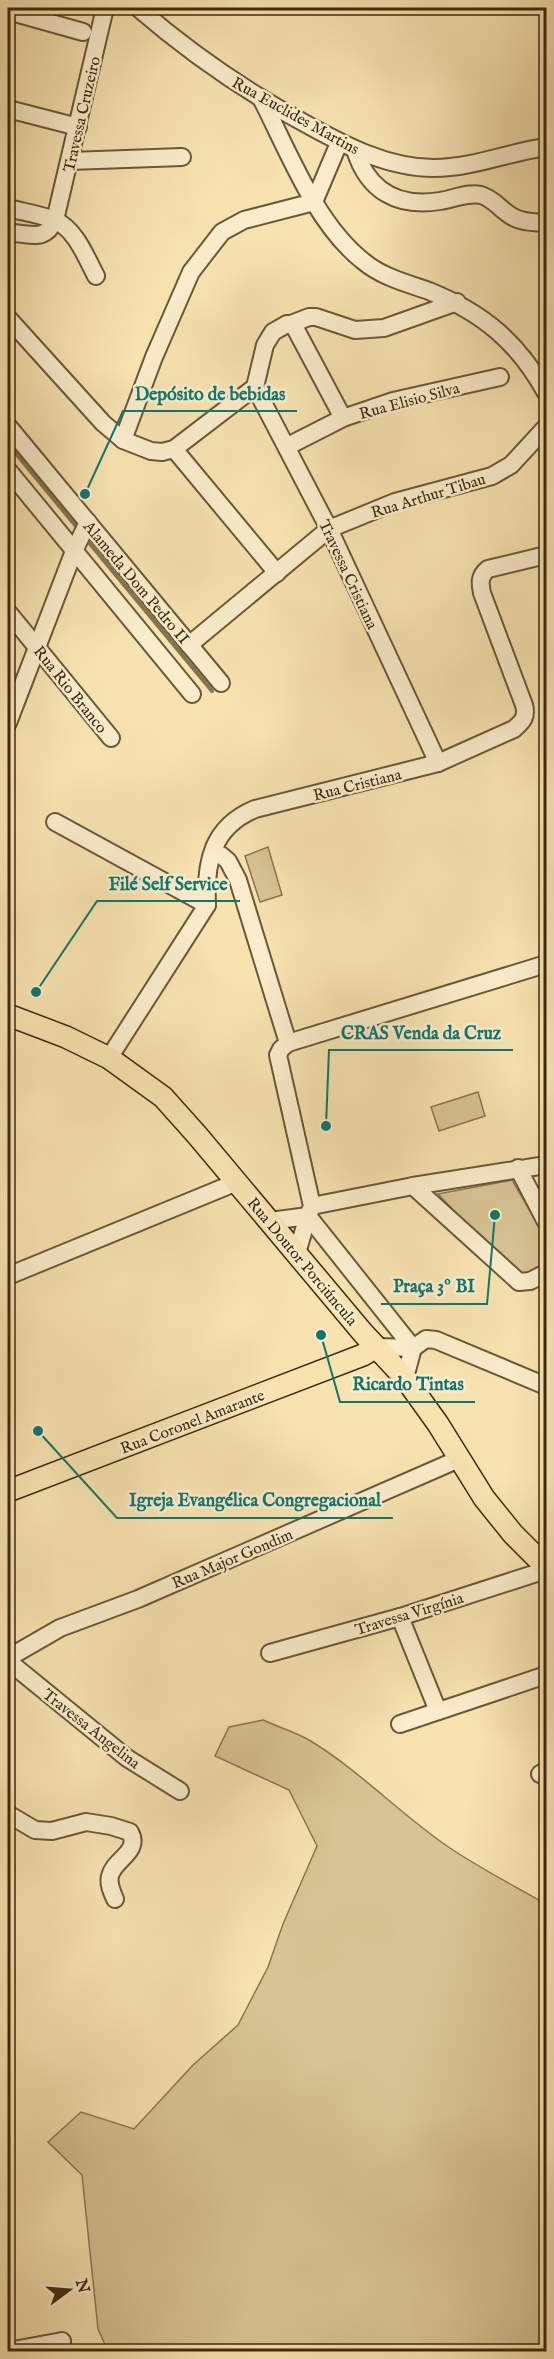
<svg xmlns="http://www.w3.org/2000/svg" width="554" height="2359" font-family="'IM FELL English',serif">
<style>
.green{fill:#d7c395;stroke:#8a7652;stroke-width:1.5}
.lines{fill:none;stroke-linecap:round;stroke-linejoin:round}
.stream{stroke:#86734f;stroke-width:4}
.minor-casing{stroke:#6b5837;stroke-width:20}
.major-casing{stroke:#3c2a0f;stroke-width:24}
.minor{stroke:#faeccc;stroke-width:16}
.major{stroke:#f7e2b0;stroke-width:21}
.labels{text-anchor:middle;stroke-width:5;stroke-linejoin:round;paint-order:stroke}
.street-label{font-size:16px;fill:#3c2a0f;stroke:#faeccc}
.leader{fill:none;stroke:#0f766e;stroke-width:2}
.callout-dot{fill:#0f766e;stroke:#faeccc;stroke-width:2}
.callout-label{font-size:18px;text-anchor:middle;font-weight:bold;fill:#0f766e;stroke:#faeccc;stroke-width:5;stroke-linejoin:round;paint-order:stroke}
</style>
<rect width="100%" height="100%" fill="#f7e2b0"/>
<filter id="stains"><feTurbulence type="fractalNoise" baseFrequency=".00333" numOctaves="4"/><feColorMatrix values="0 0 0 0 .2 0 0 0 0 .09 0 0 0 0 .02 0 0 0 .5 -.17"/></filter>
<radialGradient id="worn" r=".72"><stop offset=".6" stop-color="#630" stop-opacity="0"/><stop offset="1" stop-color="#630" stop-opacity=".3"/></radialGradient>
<g class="green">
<polygon points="268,847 282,895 260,902 245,856"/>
<polygon points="478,1092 485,1116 439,1131 431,1107"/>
<polygon points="512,1180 546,1239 546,1263 523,1275 477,1235 438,1194"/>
<path d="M 263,1720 C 278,1727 295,1732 309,1740 C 359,1770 399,1813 447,1846 C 479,1868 513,1885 546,1904 L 546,2351 L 108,2351 L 98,2329 L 82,2175 L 48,2142 L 81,2112 L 134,2129 L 193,2065 L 238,2025 L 268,1967 L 283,1924 L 317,1846 L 289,1790 L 215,1756 L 229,1727 Z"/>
</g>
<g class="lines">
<g class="stream">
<polyline points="8,444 80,531"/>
<polyline points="86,539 212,691"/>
</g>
<defs>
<g id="minor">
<path d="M 138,8 C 190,53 245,91 306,124 C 346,146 388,168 434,168 C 473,168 509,152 546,147"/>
<polyline points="8,11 83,32"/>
<path d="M 262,100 C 289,153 316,224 363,261 C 382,277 406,283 429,291 C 483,313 518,342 546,393"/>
<polyline points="8,109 78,127"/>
<path d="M 355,150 C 368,191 397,208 440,201 C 454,199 467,192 481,195 C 495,199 502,212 515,218 C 525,223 536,222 546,223"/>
<polyline points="70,161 182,157"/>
<path d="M 8,208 C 23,212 39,214 54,220 C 75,228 86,257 96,276"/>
<path d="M 8,233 C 28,232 44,244 55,220 L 105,8"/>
<polyline points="8,318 103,423 123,440 151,451 162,452 174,449 255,387 265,345 273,332 287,324 294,326 343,418"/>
<polyline points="291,324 309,317 316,317 355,330 384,328 457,302"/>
<polyline points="255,387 329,529 438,763"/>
<polyline points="8,426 221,683"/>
<polyline points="123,440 154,357 191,272 222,232 244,220 314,202 339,143"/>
<polyline points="288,446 343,418 393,401 500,377"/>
<polyline points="174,449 277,573"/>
<polyline points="8,470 192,694"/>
<polyline points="8,612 111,738"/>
<polyline points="189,645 329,529 395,502 492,476 511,465 546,427"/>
<polyline points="8,723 74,551 88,522"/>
<polyline points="55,822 207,905"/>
<polyline points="221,855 228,861 238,880 288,1043 281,1049 278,1055 312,1206 308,1216 413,1348 426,1339 436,1340 546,1386"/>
<polyline points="288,1043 546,964"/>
<path d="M 109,1058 L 207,905 C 205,862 212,827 255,809 L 438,763 L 514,729 C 523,721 527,717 524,705 L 482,593 C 480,583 479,576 488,569 L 546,555"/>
<polyline points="518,1168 546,1222"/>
<polyline points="413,1186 519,1282 530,1281 546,1273"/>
<polyline points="312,1206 413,1186 546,1165"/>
<polyline points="270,1221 308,1216 297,1253"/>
<polyline points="8,1276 237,1182"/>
<polyline points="376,1347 413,1348 405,1378"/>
<polyline points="400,1617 438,1711"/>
<polyline points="270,1653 400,1617 546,1570"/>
<polyline points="8,1658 60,1628 138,1599 459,1459"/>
<polyline points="8,1661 127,1758 180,1791"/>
<polyline points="400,1724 546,1675"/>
<polyline points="540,1774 546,1771"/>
<path d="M 8,1814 L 35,1830 L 52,1831 L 86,1822 L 111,1826 L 130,1832 C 141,1852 114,1859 110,1876 C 108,1884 112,1892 115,1899"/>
<polyline points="8,2351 62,2341 61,2352"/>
</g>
<g id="major">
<polyline points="8,1015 66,1037 109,1058 163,1097 197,1135 363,1333 405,1378 438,1424 484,1498 513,1534 546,1567"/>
<polyline points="8,1491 363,1355 376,1347"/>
</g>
</defs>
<use href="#minor" class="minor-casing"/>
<use href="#major" class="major-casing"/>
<use href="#minor" class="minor"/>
<use href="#major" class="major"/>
</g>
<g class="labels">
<g class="street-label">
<text transform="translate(81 114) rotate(-77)" y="6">Travessa Cruzeiro</text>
<text transform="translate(296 115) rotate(29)" y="6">Rua Euclides Martins</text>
<text transform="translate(409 400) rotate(-15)" y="6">Rua Elisio Silva</text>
<text transform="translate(428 495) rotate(-17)" y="6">Rua Arthur Tibau</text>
<text transform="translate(349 574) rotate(65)" y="6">Travessa Cristiana</text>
<text transform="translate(137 582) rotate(50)" y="6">Alameda Dom Pedro II</text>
<text transform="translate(71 689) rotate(51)" y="6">Rua Rio Branco</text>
<text transform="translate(357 784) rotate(-14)" y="6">Rua Cristiana</text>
<text transform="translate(303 1261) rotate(50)" y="6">Rua Doutor Porciúncula</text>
<text transform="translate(192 1421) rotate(-21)" y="6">Rua Coronel Amarante</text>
<text transform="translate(232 1558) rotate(-23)" y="6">Rua Major Gondim</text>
<text transform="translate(409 1613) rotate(-17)" y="6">Travessa Virgínia</text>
<text transform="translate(92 1728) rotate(38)" y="6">Travessa Angelina</text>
</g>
</g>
<path class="leader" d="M85 494L123 411H297M36 992L97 901H240M326 1126L329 1050H513M495 1215L487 1304H381M321 1335L340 1402H475M38 1431L117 1518H393"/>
<g class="callout-dot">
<circle cx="85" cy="494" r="6"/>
<circle cx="36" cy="992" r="6"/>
<circle cx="326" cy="1126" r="6"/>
<circle cx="495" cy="1215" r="6"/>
<circle cx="321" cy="1335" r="6"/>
<circle cx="38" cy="1431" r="6"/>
</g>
<g class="callout-label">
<text x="210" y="400">Depósito de bebidas</text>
<text x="168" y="890">Filé Self Service</text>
<text x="421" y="1039">CRAS Venda da Cruz</text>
<text x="434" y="1292">Praça 3º BI</text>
<text x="408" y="1390">Ricardo Tintas</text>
<text x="255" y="1506">Igreja Evangélica Congregacional</text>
</g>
<rect width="554" height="2359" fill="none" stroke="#f7e2b0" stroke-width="30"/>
<rect x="9" y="9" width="536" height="2341" fill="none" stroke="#3c2a0f" stroke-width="3"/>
<rect x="15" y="15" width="524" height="2329" fill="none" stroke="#3c2a0f" stroke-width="1.5"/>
<g transform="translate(69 2290) rotate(74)" stroke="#faeccc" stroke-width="4.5" paint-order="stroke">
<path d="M0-4.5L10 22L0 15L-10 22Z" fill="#3c2a0f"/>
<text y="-9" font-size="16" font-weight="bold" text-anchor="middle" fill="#3c2a0f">N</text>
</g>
<rect width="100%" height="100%" filter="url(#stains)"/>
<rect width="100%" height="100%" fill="url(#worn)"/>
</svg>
